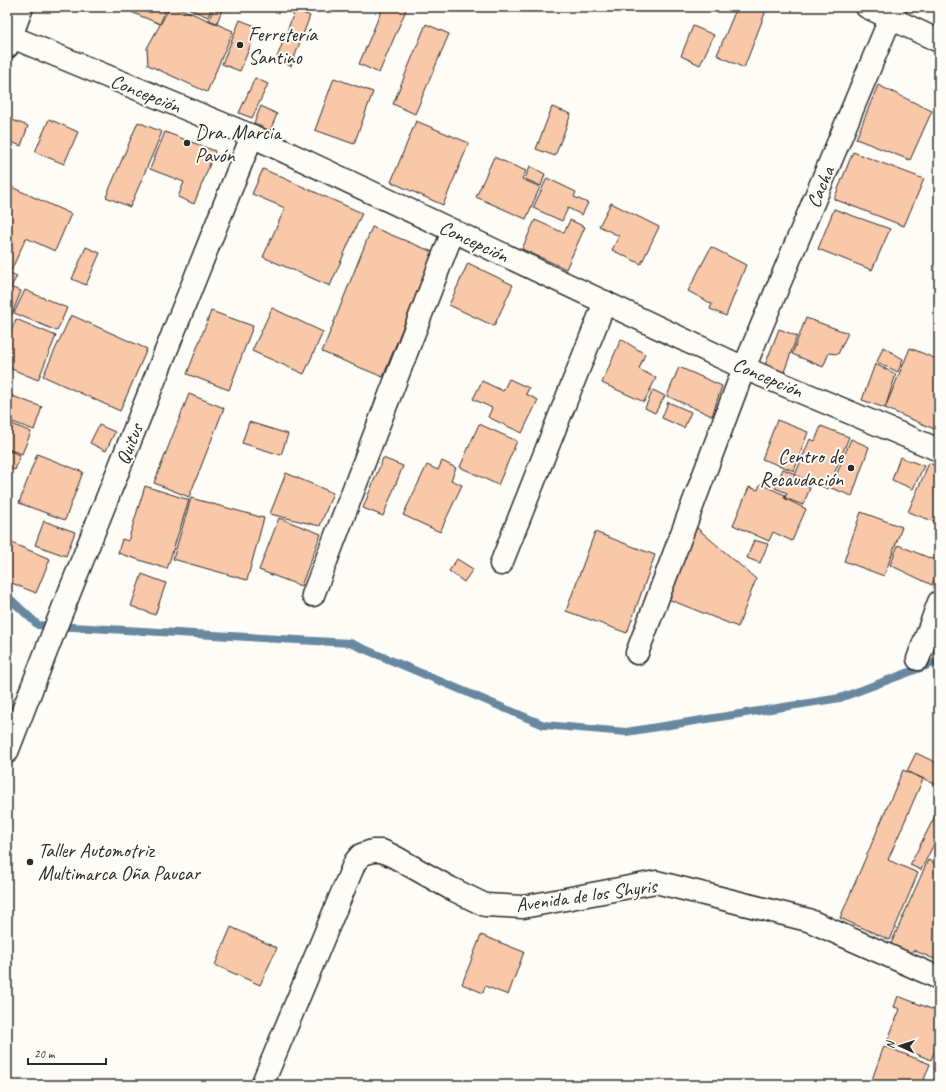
<svg xmlns="http://www.w3.org/2000/svg" width="946" height="1092" font-family="Caveat,sans-serif">
<style>
.lines{fill:none;stroke-linecap:round;stroke-linejoin:round}
.stream{stroke:#6888a0;stroke-width:8}
.building{fill:#f9c8a9;stroke:#2b2b2b}
.minor-casing{stroke:#2b2b2b;stroke-width:25}
.minor{stroke:#fdfcf7;stroke-width:22}
.poi-dot{fill:#2b2b2b;stroke:#fdfcf7;stroke-width:1.5}
.labels{text-anchor:middle;stroke-width:4;stroke-linejoin:round;paint-order:stroke}
.poi-label{font-size:20px;fill:#2b2b2b;stroke:#fdfcf7;text-anchor:start}
.street-label{font-size:20px;fill:#2b2b2b;stroke:#fdfcf7}
</style>
<rect width="100%" height="100%" fill="#fdfcf7"/>
<filter id="ink" filterUnits="userSpaceOnUse"><feTurbulence type="fractalNoise" baseFrequency=".025" numOctaves="2"/><feDisplacementMap in="SourceGraphic" scale="8" xChannelSelector="R" yChannelSelector="G"/><feConvolveMatrix kernelMatrix="1 2 1 2 8 2 1 2 1" color-interpolation-filters="sRGB"/></filter>
<g filter="url(#ink)">
<g class="lines">
<polyline class="stream" points="7,596 38,625 350,643 544,725 626,732 840,698 939,661"/>
</g>
<g class="building">
<polygon points="133,7 167,7 160,24 131,12"/>
<polygon points="170,7 177,7 233,31 207,92 148,65 147,48"/>
<polygon points="185,7 212,7 208,17"/>
<polygon points="214,7 223,7 217,23 209,20"/>
<polygon points="279,7 294,7 292,13"/>
<polygon points="383,7 400,7 406,10 379,73 359,64"/>
<polygon points="737,7 767,8 744,68 717,55"/>
<polygon points="295,10 310,16 291,66 276,60"/>
<polygon points="240,20 258,27 240,71 222,64"/>
<polygon points="426,24 449,34 415,114 393,104"/>
<polygon points="693,26 714,35 700,65 681,56"/>
<polygon points="255,78 268,84 252,118 239,113"/>
<polygon points="334,78 373,92 354,144 315,130"/>
<polygon points="878,85 932,111 910,160 856,139"/>
<polygon points="261,106 277,114 270,131 254,123"/>
<polygon points="552,107 571,114 555,156 536,149"/>
<polygon points="7,118 28,126 21,146 7,140"/>
<polygon points="49,119 78,132 64,164 35,152"/>
<polygon points="416,121 469,143 443,205 391,182"/>
<polygon points="138,122 162,132 130,207 106,197"/>
<polygon points="165,132 215,151 194,204 178,197 184,182 150,169"/>
<polygon points="853,152 924,179 904,226 834,199"/>
<polygon points="494,157 526,171 522,179 540,187 526,219 476,197"/>
<polygon points="530,166 545,174 541,186 525,179"/>
<polygon points="263,169 362,213 330,286 263,257 285,208 252,194"/>
<polygon points="547,178 576,192 574,197 588,203 582,215 568,208 562,221 533,208"/>
<polygon points="7,185 71,214 55,251 26,238 10,273 17,276 11,287 7,285"/>
<polygon points="611,203 659,227 641,264 612,250 619,236 599,226"/>
<polygon points="834,209 890,229 872,270 818,249"/>
<polygon points="535,220 564,233 570,220 585,227 566,269 522,249"/>
<polygon points="372,227 433,252 383,377 322,352"/>
<polygon points="86,247 100,253 86,285 72,279"/>
<polygon points="711,247 746,265 726,316 710,309 712,304 688,291"/>
<polygon points="468,263 513,285 494,326 449,305"/>
<polygon points="7,286 21,291 7,327"/>
<polygon points="25,290 67,308 57,331 14,313"/>
<polygon points="272,308 323,332 304,374 252,351"/>
<polygon points="211,311 253,326 229,390 187,374"/>
<polygon points="71,315 147,349 120,411 43,376"/>
<polygon points="806,318 848,333 838,354 829,353 823,367 792,354"/>
<polygon points="16,319 56,336 38,380 7,367 7,341"/>
<polygon points="779,329 797,336 784,372 765,365"/>
<polygon points="621,339 645,354 639,369 656,378 644,402 602,383"/>
<polygon points="883,347 903,359 898,372 877,362"/>
<polygon points="910,348 939,360 939,431 885,408"/>
<polygon points="875,364 896,374 885,408 862,400"/>
<polygon points="679,367 722,386 712,416 667,396"/>
<polygon points="509,379 529,388 526,394 538,400 522,433 488,417 492,408 473,399 482,381 503,391"/>
<polygon points="653,390 665,396 655,413 645,408"/>
<polygon points="7,394 42,407 34,430 7,420"/>
<polygon points="189,394 224,408 189,497 154,483"/>
<polygon points="668,402 691,412 684,428 662,418"/>
<polygon points="777,420 808,432 794,471 762,459"/>
<polygon points="7,422 31,432 22,454 7,449"/>
<polygon points="249,422 288,434 281,455 242,443"/>
<polygon points="479,424 517,441 498,485 460,467"/>
<polygon points="99,425 115,432 106,451 90,443"/>
<polygon points="821,426 849,437 828,489 795,475 810,439 815,441"/>
<polygon points="851,439 869,447 852,496 831,488"/>
<polygon points="7,450 20,455 15,470 7,467"/>
<polygon points="37,454 83,472 65,520 19,503"/>
<polygon points="900,457 924,466 913,489 892,480"/>
<polygon points="383,458 403,466 383,516 363,508"/>
<polygon points="442,461 456,468 451,480 462,485 440,532 403,515 427,465 438,470"/>
<polygon points="929,463 939,467 939,523 908,512"/>
<polygon points="783,469 795,474 792,481 810,488 803,505 785,498 787,493 775,488"/>
<polygon points="286,473 333,493 320,526 270,514"/>
<polygon points="760,484 785,495 784,498 806,509 792,541 773,532 769,541 733,525 749,487 758,490"/>
<polygon points="145,486 189,500 167,569 118,553 122,539 128,541"/>
<polygon points="191,498 264,518 247,580 173,559"/>
<polygon points="861,512 902,527 884,576 844,561"/>
<polygon points="279,518 321,534 301,586 259,570"/>
<polygon points="44,521 75,532 66,556 35,545"/>
<polygon points="696,527 756,579 738,627 668,599"/>
<polygon points="595,532 655,555 627,633 566,611"/>
<polygon points="754,540 768,544 760,563 747,558"/>
<polygon points="7,541 50,559 36,593 7,581"/>
<polygon points="898,545 939,562 939,566 932,585 890,565"/>
<polygon points="457,559 473,569 464,582 449,571"/>
<polygon points="142,574 166,583 155,615 131,606"/>
<polygon points="916,753 939,764 939,786 907,771"/>
<polygon points="903,770 923,779 888,860 918,873 890,940 840,918"/>
<polygon points="939,808 939,834 921,870 910,865"/>
<polygon points="928,860 939,865 939,961 913,950 910,956 890,946"/>
<polygon points="231,927 277,948 260,985 215,965"/>
<polygon points="481,935 524,952 508,995 485,986 483,993 462,984"/>
<polygon points="898,996 939,1012 939,1040 931,1060 887,1042 900,1009 894,1007"/>
<polygon points="884,1046 930,1064 922,1085 870,1085"/>
</g>
<g class="lines">
<defs>
<g id="minor">
<polyline points="867,7 939,41"/>
<polyline points="7,35 252,136 744,368 939,450"/>
<polyline points="7,47 22,7"/>
<polyline points="501,564 605,302"/>
<polyline points="313,595 453,231"/>
<polyline points="637,653 744,368 895,7"/>
<polyline points="918,659 939,602"/>
<polyline points="7,752 56,626 252,136"/>
<polyline points="262,1085 355,862 361,855 372,851 382,851 393,856 450,888 485,905 523,907 656,882 808,920 939,978"/>
</g>
</defs>
<use href="#minor" class="minor-casing"/>
<use href="#minor" class="minor"/>
</g>
</g>
<g class="poi-dot">
<circle cx="240" cy="45" r="4"/>
<circle cx="187" cy="143" r="4"/>
<circle cx="851" cy="468" r="4"/>
<circle cx="30" cy="862" r="4"/>
</g>
<g class="labels">
<g class="poi-label">
<text x="248" y="41">Ferretería<tspan x="248" dy="23">Santino</tspan></text>
<text x="195" y="139">Dra. Marcia<tspan x="195" dy="23">Pavón</tspan></text>
<text x="843" y="463" text-anchor="end">Centro de<tspan x="843" dy="23">Recaudación</tspan></text>
<text x="38" y="857">Taller Automotriz<tspan x="38" dy="23">Multimarca Oña Paucar</tspan></text>
</g>
<g class="street-label">
<text transform="translate(146 93) rotate(22)" y="7">Concepción</text>
<text transform="translate(820 187) rotate(-67)" y="7">Cacha</text>
<text transform="translate(474 241) rotate(25)" y="7">Concepción</text>
<text transform="translate(768 377) rotate(23)" y="7">Concepción</text>
<text transform="translate(129 444) rotate(-68)" y="7">Quitus</text>
<text transform="translate(586 895) rotate(-8)" y="7">Avenida de los Shyris</text>
</g>
</g>
<rect width="946" height="1092" fill="none" stroke="#fdfcf7" stroke-width="24"/>
<rect x="12" y="12" width="922" height="1068" fill="none" stroke="#2b2b2b" stroke-width="1.5" filter="url(#ink)"/>
<g transform="translate(900 1046) rotate(273)" stroke="#fdfcf7" stroke-width="3" paint-order="stroke">
<path d="M0-3L7 15L0 10L-7 15Z" fill="#2b2b2b"/>
<text y="-6" font-size="11" font-weight="bold" text-anchor="middle" fill="#2b2b2b">N</text>
</g>
<path d="M28 1058v6h78v-6" fill="none" stroke="#2b2b2b" stroke-width="2"/>
<text x="34" y="1058" font-size="12" fill="#2b2b2b" stroke="#fdfcf7" stroke-width="3" paint-order="stroke">20 m</text>
</svg>
